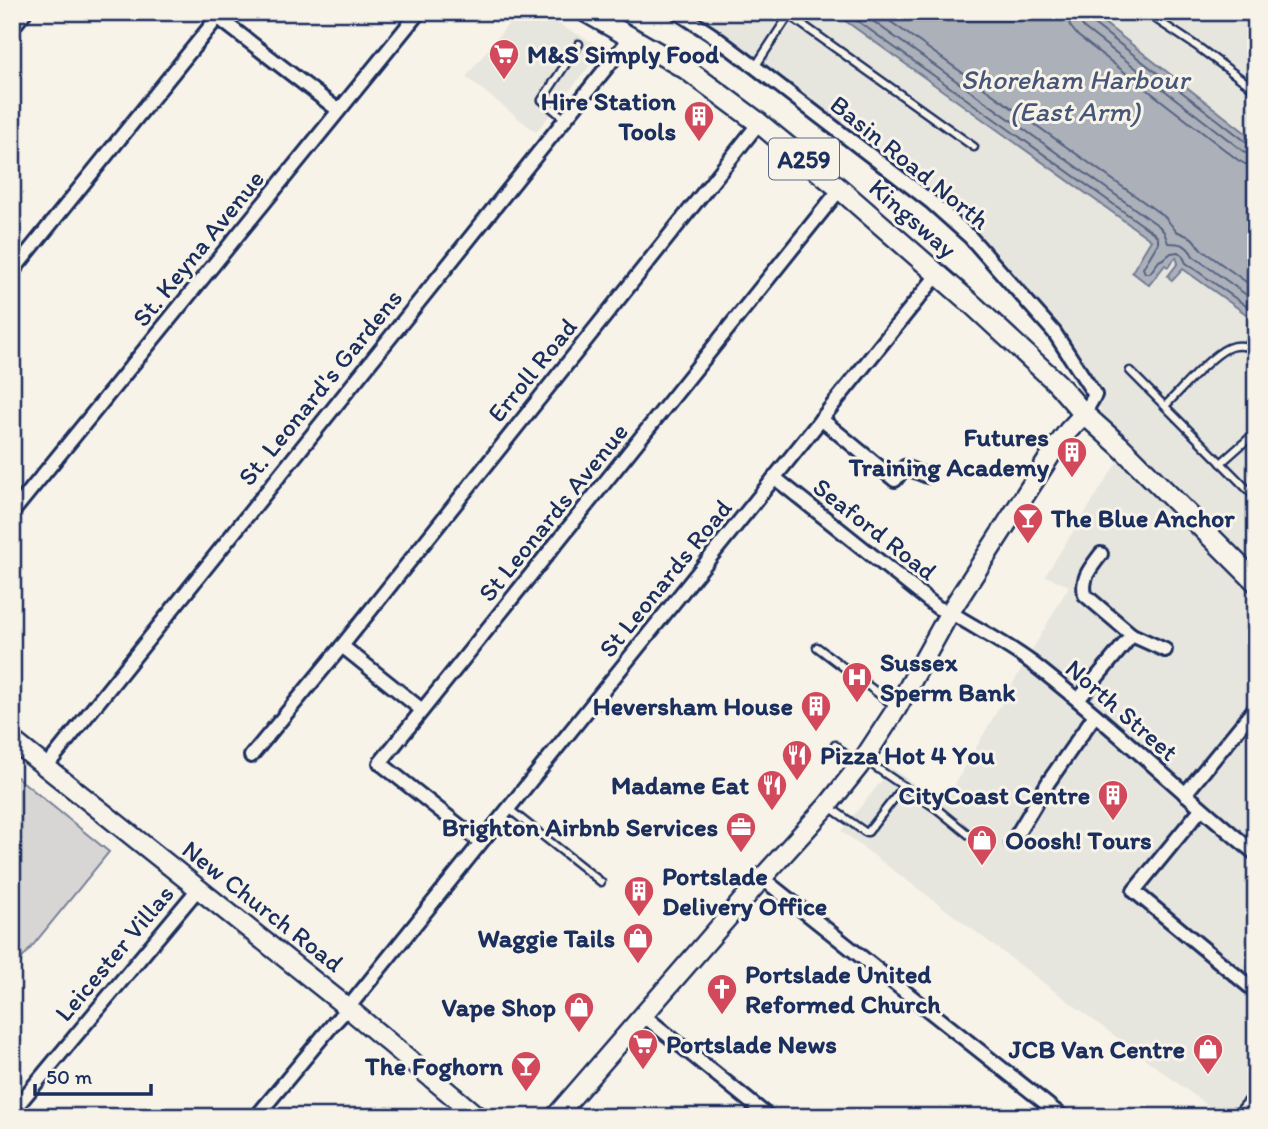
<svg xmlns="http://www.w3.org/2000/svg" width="1268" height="1129" viewBox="0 0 1268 1129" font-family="Itim,sans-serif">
<rect width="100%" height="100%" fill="#f7f3e8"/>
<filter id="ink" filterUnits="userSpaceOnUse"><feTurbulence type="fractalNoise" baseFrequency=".0143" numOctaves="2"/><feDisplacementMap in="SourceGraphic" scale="14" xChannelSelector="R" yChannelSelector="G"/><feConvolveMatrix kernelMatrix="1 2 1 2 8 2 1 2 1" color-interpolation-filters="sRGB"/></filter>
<g filter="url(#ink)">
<g fill="#e6e5de">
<polygon points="518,12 535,12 604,48 536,132 466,77"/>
<polygon points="655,12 833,12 1151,240 1133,272 1149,284 1165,265 1176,257 1183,269 1256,321 1256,1117 1223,1117 841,831 892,768 943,805 1069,586 1045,576 1118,461 1095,395 1077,353 1019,279 973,230 717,31 708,43"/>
<polygon points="1090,12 1256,12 1256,141 1097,18"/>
</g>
<polygon fill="#d7d6d4" stroke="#798299" stroke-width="2" points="12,773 109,852 12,971"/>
<polygon fill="#acb0b9" stroke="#727c95" stroke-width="2" points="833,12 1090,12 1256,141 1256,321 1183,269 1172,281 1168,276 1178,263 1176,257 1168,267 1165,265 1149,285 1132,272 1151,240"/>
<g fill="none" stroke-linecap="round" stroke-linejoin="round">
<g stroke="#556382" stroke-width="2">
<polyline points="845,12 1155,234 1158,238 1158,243 1143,268 1145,273 1150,273 1159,261 1165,258 1171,253 1178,252 1182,255 1186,263 1256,313"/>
<path d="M860,12l299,214 5,6 4,11c12,0 19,1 25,13l63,46"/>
<polyline points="877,12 1165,217 1176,231 1192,238 1202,250 1256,289"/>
<polyline points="1067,12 1070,26 1078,36 1238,160 1245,164 1256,165"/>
<polyline points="1078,12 1079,20 1084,28 1243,151 1249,154 1256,154"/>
<polyline points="1087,12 1087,17 1090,21 1249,144 1256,146"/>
</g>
<g stroke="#1b2f5e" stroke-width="11">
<g id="service">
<polyline points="1145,12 1198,47 1256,90"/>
<polyline points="755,67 789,15 974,147"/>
<polyline points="565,119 542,100 579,44"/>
<polyline points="1130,371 1256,498"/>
<path d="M1165,406c15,-15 45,-50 63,-58 9,-4 19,-2 28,1"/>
<polyline points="1221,463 1256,432"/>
<polyline points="817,647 896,707"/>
<polyline points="835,745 857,765"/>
<polyline points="865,760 937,809 969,835"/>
<polyline points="828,806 865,832 868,832 904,786"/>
<polyline points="509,809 601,882"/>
<polyline points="1234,1117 1256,1092"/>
</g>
</g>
<g stroke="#1b2f5e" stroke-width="18">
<g id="minor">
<polyline points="211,12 338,110"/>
<polyline points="677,12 711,34 755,67 931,202 970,237 1054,332 1095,395 1084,414"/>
<polyline points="12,28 25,12"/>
<polyline points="12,272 218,17"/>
<polyline points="821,419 895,480 905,467 927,476"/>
<path d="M775,478l163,130 12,4c27,17 57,32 82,51 78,60 148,129 224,191"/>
<polyline points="12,513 419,12"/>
<path d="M1101,554c-10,14 -20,23 -16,41l47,40"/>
<polyline points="342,646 422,710"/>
<polyline points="1078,700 1132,635 1165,650"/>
<polyline points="251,756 342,646 759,123"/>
<polyline points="46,767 631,37"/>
<polyline points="1185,794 1256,707"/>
<polyline points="1201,809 1134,891 1256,992"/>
<polyline points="480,842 380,763 840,189"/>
<polyline points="1012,843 1049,781 1095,715"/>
<polyline points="762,878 1063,1117"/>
<polyline points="643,1015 769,1117"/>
<polyline points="12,1112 198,889"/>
<polyline points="256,1117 334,1023 348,1008 938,274"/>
</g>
</g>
<g stroke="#1b2f5e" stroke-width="23">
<g id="secondary">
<polyline points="12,740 348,1008 478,1117"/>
<polyline points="555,1117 762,878 828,805 859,766 897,708 950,612 1054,450 1068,431 1084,414"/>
</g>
</g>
<g stroke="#1b2f5e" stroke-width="24">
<polyline id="primary" points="586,12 686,69 759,123 840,189 974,306 1057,383 1084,414 1120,446 1256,582"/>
</g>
<use href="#service" stroke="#f7f3e8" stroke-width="6"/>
<use href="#minor" stroke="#f7f3e8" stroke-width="12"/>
<use href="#secondary" stroke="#f7f3e8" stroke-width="18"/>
<use href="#primary" stroke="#f7f3e8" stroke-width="19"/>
</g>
</g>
<defs>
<g id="supermarket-pin" transform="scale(1.575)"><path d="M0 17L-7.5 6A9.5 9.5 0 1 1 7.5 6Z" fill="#d1495b" stroke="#f7f3e8"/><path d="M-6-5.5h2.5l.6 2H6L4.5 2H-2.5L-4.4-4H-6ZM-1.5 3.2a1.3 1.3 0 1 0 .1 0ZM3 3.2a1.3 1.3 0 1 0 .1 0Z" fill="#fff"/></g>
<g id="building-pin" transform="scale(1.575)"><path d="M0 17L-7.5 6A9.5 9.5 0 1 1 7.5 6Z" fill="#d1495b" stroke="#f7f3e8"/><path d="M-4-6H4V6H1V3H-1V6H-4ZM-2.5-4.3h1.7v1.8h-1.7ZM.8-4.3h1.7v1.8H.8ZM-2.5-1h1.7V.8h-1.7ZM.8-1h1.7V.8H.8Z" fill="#fff"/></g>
<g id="bar-pin" transform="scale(1.575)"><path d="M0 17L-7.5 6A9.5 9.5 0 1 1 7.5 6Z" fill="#d1495b" stroke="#f7f3e8"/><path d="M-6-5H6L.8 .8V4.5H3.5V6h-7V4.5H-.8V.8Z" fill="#fff"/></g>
<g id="hospital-pin" transform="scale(1.575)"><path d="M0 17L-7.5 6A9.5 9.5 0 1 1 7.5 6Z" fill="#d1495b" stroke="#f7f3e8"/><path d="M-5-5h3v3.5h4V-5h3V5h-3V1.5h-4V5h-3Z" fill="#fff"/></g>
<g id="restaurant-pin" transform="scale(1.575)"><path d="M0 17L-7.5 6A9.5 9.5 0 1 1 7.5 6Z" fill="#d1495b" stroke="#f7f3e8"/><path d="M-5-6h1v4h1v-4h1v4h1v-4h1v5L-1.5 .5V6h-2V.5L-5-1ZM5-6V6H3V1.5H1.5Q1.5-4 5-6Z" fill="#fff"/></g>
<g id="office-pin" transform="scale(1.575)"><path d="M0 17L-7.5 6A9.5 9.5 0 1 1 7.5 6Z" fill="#d1495b" stroke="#f7f3e8"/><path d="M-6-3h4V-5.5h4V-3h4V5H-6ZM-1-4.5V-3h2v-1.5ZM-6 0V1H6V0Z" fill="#fff"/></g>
<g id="shop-pin" transform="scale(1.575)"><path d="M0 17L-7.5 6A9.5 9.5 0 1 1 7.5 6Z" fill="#d1495b" stroke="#f7f3e8"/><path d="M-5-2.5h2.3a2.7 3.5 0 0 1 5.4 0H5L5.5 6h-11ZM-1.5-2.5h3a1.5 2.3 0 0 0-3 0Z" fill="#fff"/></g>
<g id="church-pin" transform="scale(1.575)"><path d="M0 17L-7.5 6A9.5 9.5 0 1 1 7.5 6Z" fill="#d1495b" stroke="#f7f3e8"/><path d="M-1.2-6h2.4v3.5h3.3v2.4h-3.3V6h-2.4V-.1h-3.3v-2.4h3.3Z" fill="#fff"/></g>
</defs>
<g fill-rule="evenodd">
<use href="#supermarket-pin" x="504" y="54"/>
<use href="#building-pin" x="699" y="116"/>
<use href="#building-pin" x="1072" y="452"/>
<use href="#bar-pin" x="1028" y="518"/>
<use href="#hospital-pin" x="857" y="677"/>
<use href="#building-pin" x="816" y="706"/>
<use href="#restaurant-pin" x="797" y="755"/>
<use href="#restaurant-pin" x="772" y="785"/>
<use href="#building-pin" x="1113" y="795"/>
<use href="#office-pin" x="741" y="827"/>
<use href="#shop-pin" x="982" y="840"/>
<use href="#building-pin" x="639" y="891"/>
<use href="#shop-pin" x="638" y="938"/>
<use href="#church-pin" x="722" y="989"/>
<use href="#shop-pin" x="579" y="1007"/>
<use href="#supermarket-pin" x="643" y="1044"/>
<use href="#shop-pin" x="1208" y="1049"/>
<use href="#bar-pin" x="526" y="1066"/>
</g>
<g text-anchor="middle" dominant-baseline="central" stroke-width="6" stroke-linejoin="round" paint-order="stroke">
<rect fill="#f7f3e8" stroke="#5d6a87" stroke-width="2" x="769" y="138.5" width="70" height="41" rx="5"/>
<g font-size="24" font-weight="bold" fill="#1b2f5e">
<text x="804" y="159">A259</text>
</g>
<g font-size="26" font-weight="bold" fill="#1b2f5e" stroke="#f7f3e8" text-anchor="end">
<text x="527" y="54" text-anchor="start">M&amp;S Simply Food</text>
<text x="676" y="101">Hire Station<tspan x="676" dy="30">Tools</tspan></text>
<text x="1049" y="437">Futures<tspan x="1049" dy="30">Training Academy</tspan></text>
<text x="1051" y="518" text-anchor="start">The Blue Anchor</text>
<text x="880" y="662" text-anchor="start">Sussex<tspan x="880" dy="30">Sperm Bank</tspan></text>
<text x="793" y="706">Heversham House</text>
<text x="820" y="755" text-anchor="start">Pizza Hot 4 You</text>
<text x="749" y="785">Madame Eat</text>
<text x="1090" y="795">CityCoast Centre</text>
<text x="718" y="827">Brighton Airbnb Services</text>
<text x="1005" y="840" text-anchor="start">Ooosh! Tours</text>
<text x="662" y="876" text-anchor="start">Portslade<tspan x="662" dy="30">Delivery Office</tspan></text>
<text x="615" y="938">Waggie Tails</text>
<text x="745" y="974" text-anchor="start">Portslade United<tspan x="745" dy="30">Reformed Church</tspan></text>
<text x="556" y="1007">Vape Shop</text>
<text x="666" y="1044" text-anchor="start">Portslade News</text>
<text x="1185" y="1049">JCB Van Centre</text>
<text x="503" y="1066">The Foghorn</text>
</g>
<g font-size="26" fill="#1b2f5e" stroke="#f7f3e8">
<text transform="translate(910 162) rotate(39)">Basin Road North</text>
<text transform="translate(913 218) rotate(41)">Kingsway</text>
<text transform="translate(198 248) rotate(-51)">St. Keyna Avenue</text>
<text transform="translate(532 370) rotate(-51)">Erroll Road</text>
<text transform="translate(320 387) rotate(-51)">St. Leonard's Gardens</text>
<text transform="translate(553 512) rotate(-51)">St Leonards Avenue</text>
<text transform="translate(875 529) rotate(38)">Seaford Road</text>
<text transform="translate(665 578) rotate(-51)">St Leonards Road</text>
<text transform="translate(1122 710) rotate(41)">North Street</text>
<text transform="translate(263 906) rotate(38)">New Church Road</text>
<text transform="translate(114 953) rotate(-50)">Leicester Villas</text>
</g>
<g font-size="28" font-style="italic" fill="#465679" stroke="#f7f3e8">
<text x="1075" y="79">Shoreham Harbour<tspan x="1075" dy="32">(East Arm)</tspan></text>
</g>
</g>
<rect width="1268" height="1129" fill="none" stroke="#f7f3e8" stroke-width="42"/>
<rect x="21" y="21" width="1226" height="1087" fill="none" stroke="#1b2f5e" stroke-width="2.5" filter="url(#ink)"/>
<path d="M35 1084v10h116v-10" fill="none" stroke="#1b2f5e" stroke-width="3.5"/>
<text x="46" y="1084" font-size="21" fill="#1b2f5e" stroke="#f7f3e8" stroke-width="5" paint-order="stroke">50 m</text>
</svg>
